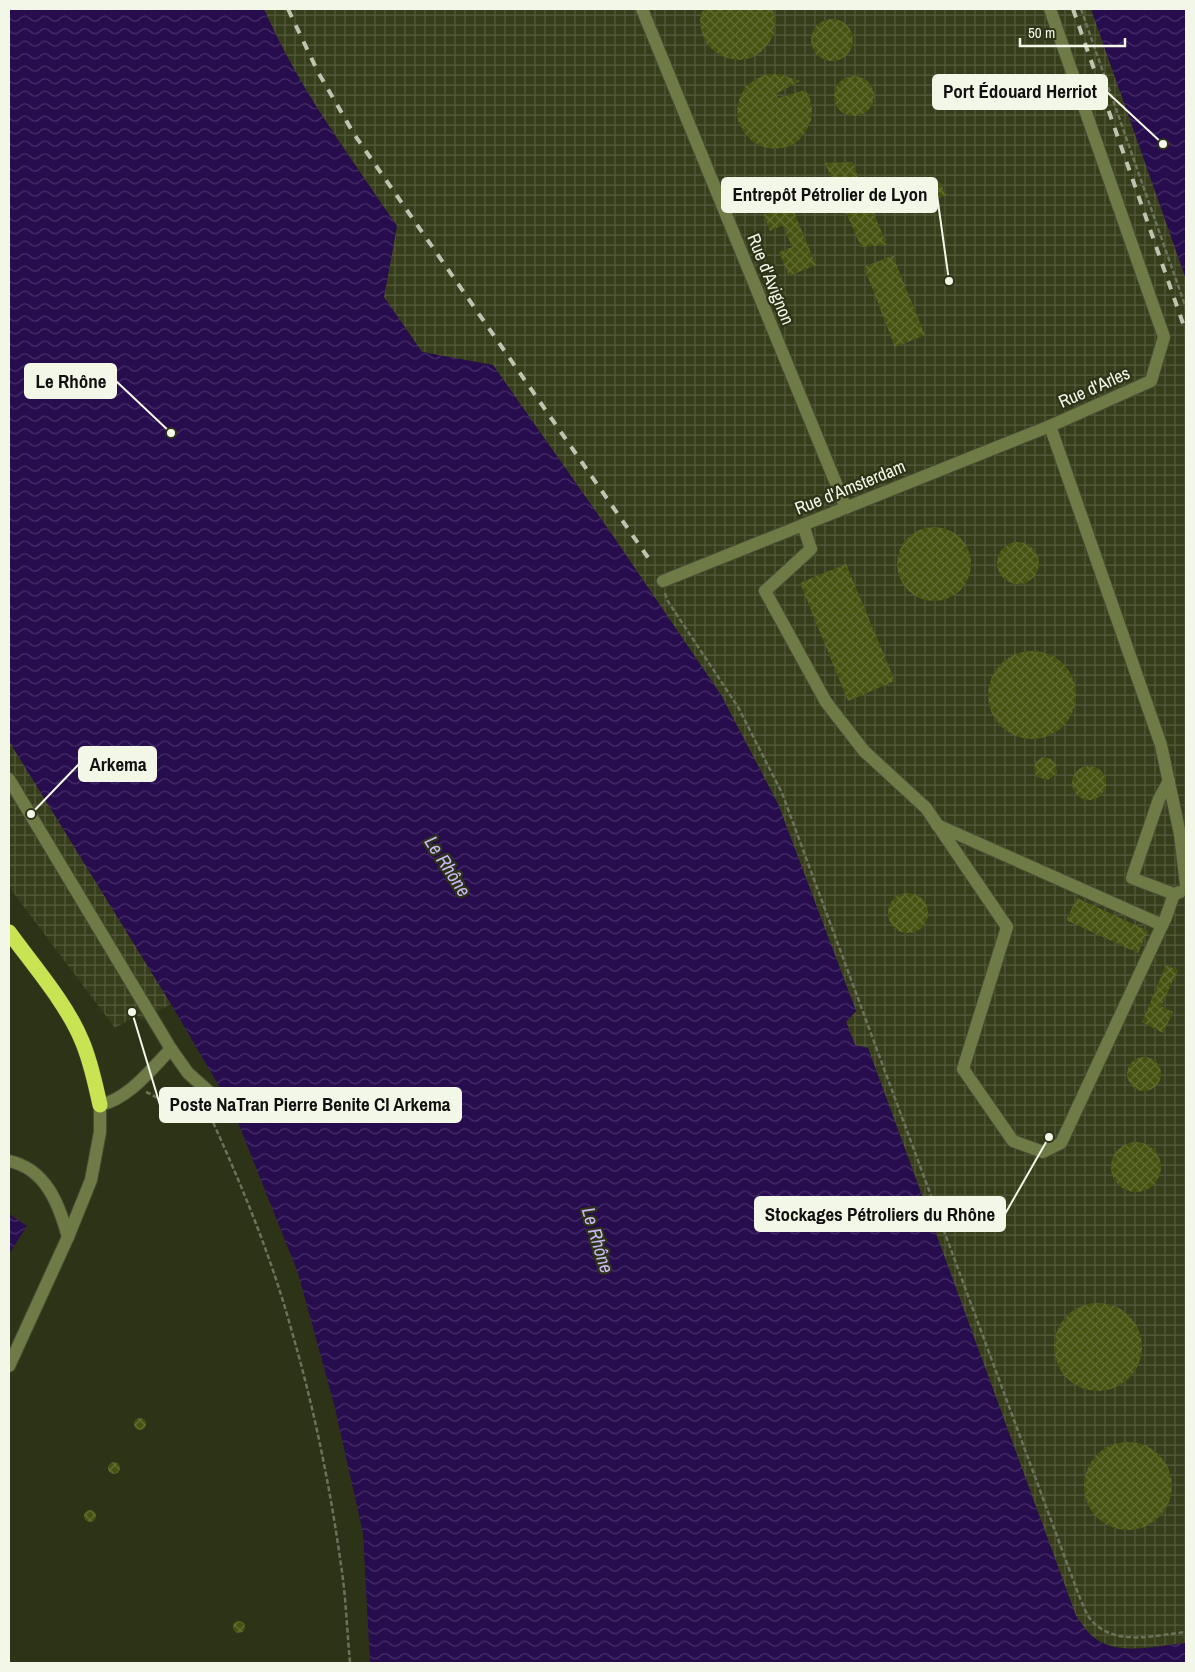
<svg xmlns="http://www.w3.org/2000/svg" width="1195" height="1672" viewBox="0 0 1195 1672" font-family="'Archivo Narrow',sans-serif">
<defs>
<pattern id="industrial-grid" width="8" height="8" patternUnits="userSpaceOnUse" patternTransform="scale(1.25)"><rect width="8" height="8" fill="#363d1b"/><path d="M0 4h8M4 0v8" fill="none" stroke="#545a3c"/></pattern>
<pattern id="water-waves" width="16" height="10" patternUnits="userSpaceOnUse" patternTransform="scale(1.25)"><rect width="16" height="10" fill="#270c4e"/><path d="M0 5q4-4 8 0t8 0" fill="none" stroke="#473068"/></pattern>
<pattern id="building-cross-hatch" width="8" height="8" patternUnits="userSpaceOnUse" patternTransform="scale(1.25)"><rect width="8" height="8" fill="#475311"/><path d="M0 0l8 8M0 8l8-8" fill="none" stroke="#626c34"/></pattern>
</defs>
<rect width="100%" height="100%" fill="#2d3317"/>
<g fill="url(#industrial-grid)">
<polygon points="264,9 1091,9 1186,279 1186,1643 1128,1649 1107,1645 1089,1634 1076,1616 868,1048 855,1045 846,1021 856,1011 778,804 721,695 613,536 493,365 422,352 384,297 397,226 303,87 273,29"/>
<polygon points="9,741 171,1004 141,1020 137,1015 115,1028 9,887"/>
</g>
<g fill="url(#water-waves)">
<path d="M9,9h255c34,78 85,147 133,217l-13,71 38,55 71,13 120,171 108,159 57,109 78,207 -10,11 9,23 13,3 208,568c4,5 7,11 12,16 23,27 68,14 98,11v20h-816l-7,-130 -29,-129 -36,-131 -65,-163 -62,-106 -162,-263z"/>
<polygon points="1091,9 1186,9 1186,279"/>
<polygon points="9,1214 27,1226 9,1254"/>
</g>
<g fill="url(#building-cross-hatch)">
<polygon points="703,9 773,9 775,21 774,33 769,43 761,52 751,58 739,60 726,58 715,52 706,43 701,30 700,18"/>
<circle cx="832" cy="40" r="21"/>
<polygon points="767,74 780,74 800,81 776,94 778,98 805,90 809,95 812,108 811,120 806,131 798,141 788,147 775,149 763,147 752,141 744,132 738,121 737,109 740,97 746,86 756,79"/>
<circle cx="854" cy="96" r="20"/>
<polygon points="852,162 887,245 861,247 825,163"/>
<polygon points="940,182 946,195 911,209 905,196"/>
<polygon points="791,205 816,265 789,276 779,252 792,247 783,225 770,231 764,215"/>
<polygon points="894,255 894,259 925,335 895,347 864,267"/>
<circle cx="934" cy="564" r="37"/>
<circle cx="1018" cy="563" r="21"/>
<polygon points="846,564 895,681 848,701 800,583"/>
<circle cx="1032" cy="695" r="44"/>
<polygon points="1042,757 1051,759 1056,765 1057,773 1048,780 1037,777 1034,771 1035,763"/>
<circle cx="1089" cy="783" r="17"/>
<circle cx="908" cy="913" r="20"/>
<polygon points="1077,898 1148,931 1138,953 1066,920"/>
<polygon points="1166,965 1178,970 1161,1006 1173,1012 1163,1033 1142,1022"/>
<circle cx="1144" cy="1074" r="17"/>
<circle cx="1136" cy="1167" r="25"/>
<circle cx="1098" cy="1347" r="44"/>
<circle cx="140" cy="1424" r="6"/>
<circle cx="1128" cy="1486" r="44"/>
<circle cx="114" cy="1468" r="6"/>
<circle cx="90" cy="1516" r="6"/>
<circle cx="239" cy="1627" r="6"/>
</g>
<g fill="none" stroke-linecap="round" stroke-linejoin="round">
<g stroke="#494e34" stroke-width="14">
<g id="minor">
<polyline points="642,9 846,508"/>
<polyline points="1050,9 1164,337 1151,381 1050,426 1161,745 1180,834 1186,885"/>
<polyline points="803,525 811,549 765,591 826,702 864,751 926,808 1007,927 963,1069 1013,1141 1043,1152 1061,1143 1166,917 1174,894"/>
<polyline points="663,581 1050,426"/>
<path d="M9,779l162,270c-20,20 -42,50 -71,56v27l-9,48 -23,57 -59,129"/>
<polyline points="1169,781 1159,799 1132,878 1174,894 1180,892"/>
<polyline points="937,825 1162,925"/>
<polyline points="171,1049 188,1073 226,1107"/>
<path d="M9,1161c37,8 50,43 59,76"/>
</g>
</g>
<g stroke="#494e34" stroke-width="16">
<path id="highway" d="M9,932c24,33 58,72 73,109 9,21 13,42 18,64"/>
</g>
<g stroke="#6c7159" stroke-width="2.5" stroke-dasharray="5 2.5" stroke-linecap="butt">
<polyline points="1081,9 1186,308"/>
<path d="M665,593l2,7 71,107 44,86 296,800c4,9 8,22 14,28 24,26 64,14 94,11"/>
<path d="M146,1092c23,10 35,27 64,23"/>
<path d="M207,1109c33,72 64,146 85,223 22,76 38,154 49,233 5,32 6,66 9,98"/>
</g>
<use href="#minor" stroke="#6f7b46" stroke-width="12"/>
<use href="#highway" stroke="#c8e452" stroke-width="15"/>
<g stroke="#bfc4b1" stroke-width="4" stroke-dasharray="9 9" stroke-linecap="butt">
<polyline points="288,9 318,72 354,134 649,559"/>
<polyline points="1073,9 1186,332"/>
</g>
</g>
<g text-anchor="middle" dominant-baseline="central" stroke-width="4.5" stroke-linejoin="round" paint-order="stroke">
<g font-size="18" fill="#f3f7e7" stroke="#2d3317">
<text transform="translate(771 279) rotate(68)">Rue d'Avignon</text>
<text transform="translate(1094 387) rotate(-24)">Rue d'Arles</text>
<text transform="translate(850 487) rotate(-22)">Rue d'Amsterdam</text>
</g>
<g font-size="19" font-style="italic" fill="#c9b9f5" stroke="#2d3317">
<text transform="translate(448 866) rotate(57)">Le Rhône</text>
<text transform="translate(598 1240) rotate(73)">Le Rhône</text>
</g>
</g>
<path fill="none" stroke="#f3f7e7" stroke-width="2" d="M1163 144L1107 92M949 281L937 195M171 433L116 381M31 814L79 764M132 1012L160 1105M1049 1137L1005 1214"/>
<g fill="#f3f7e7" stroke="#2d3317" stroke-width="2">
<circle cx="1163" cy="144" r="5"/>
<circle cx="949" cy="281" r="5"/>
<circle cx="171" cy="433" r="5"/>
<circle cx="31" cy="814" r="5"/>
<circle cx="132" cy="1012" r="5"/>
<circle cx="1049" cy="1137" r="5"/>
</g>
<g fill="#f3f7e7" stroke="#f3f7e7" stroke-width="2">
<rect x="933" y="75" width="174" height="34" rx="5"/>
<rect x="722" y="178" width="215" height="34" rx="5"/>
<rect x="25" y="364" width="91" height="34" rx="5"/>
<rect x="79" y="747" width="77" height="34" rx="5"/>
<rect x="160" y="1088" width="301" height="34" rx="5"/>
<rect x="755" y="1197" width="250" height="34" rx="5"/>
</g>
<g font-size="19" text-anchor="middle" font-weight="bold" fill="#111">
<text x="1020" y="98">Port Édouard Herriot</text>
<text x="830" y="201">Entrepôt Pétrolier de Lyon</text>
<text x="71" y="388">Le Rhône</text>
<text x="118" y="771">Arkema</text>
<text x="310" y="1111">Poste NaTran Pierre Benite CI Arkema</text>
<text x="880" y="1221">Stockages Pétroliers du Rhône</text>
</g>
<rect width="1195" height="1672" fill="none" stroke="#f3f7e7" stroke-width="20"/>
<path d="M1020 38v8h105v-8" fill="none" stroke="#f3f7e7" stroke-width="2.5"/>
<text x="1028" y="38" font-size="15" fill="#f3f7e7" stroke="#2d3317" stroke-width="4" paint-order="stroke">50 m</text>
</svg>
